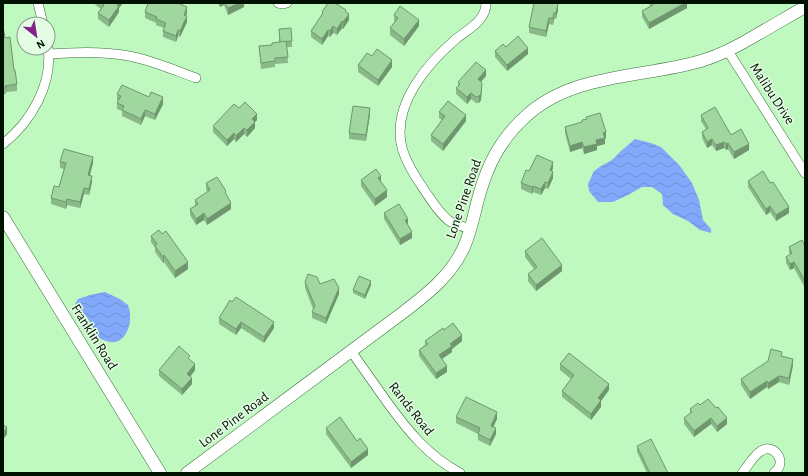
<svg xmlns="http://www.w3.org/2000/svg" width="808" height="476" viewBox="0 0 808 476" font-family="'Alegreya Sans',sans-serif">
<defs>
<pattern id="water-waves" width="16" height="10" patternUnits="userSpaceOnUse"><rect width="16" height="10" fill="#81a8fa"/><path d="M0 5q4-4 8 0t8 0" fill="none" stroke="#6e90d4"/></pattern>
</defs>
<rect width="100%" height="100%" fill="#c0f9bf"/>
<g fill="url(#water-waves)">
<polygon points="635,139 651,143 661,147 680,166 692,183 699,200 703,220 711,229 711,233 700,230 688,221 673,214 663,205 662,194 652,187 642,187 628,195 613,202 598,202 589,191 588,184 594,171 601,166 612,160 621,151"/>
<path d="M105,292l15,7 8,6c1,3 2,7 2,10 1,10 -4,25 -15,27 -5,1 -12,-2 -16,-4l-12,-21 -12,-13 3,-5 12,-4z"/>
</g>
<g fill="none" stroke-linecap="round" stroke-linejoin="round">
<g stroke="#3a6e3b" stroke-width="10">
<g id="street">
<polyline points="38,3 43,24"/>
<polyline points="278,3 283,4 287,3"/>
<polyline points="728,51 740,70 805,173"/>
<path d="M49,54c25,-2 55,-3 80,2 22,4 45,14 67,22"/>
<path d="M3,144c28,-22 50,-60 45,-96"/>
<path d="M471,229c-7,-2 -15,-4 -20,-7 -11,-6 -27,-33 -34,-43 -7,-11 -14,-23 -16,-36 -7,-41 27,-80 55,-104 12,-10 30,-18 30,-36"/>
<path d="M351,351c12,17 24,34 36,51 21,29 41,54 73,71"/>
<path d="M742,473c6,-7 11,-17 19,-22 11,-8 24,7 17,18 -1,1 -3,3 -4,4"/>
</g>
</g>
<g stroke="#3a6e3b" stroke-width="13">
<g id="secondary">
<polyline points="3,217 160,473"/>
<path d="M187,473l214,-159c25,-19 50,-38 63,-67 9,-20 11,-41 18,-61 8,-26 22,-50 43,-69 47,-44 117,-39 176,-56 20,-6 39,-16 57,-27 16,-9 31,-18 47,-27"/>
</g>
</g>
<use href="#street" stroke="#fff" stroke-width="9"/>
<use href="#secondary" stroke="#fff" stroke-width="12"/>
</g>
<g fill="#89b988">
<polygon points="93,3 123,3 119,8 119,12 109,27 98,19 98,13 101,9"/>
<polygon points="147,3 178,3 187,13 186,15 187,22 180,37 178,36 176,42 163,37 163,31 164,28 156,25 156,23 145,18 145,12 147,6"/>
<polygon points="218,3 244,3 244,7 228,15 224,5 220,7"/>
<polygon points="649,3 687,3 687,8 649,29 642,17 642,11 650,6"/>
<polygon points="558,10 556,19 554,19 553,25 549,24 546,37 529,33 529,27"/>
<polygon points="322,12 346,12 349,20 343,29 342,28 337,35 333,33 330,37 328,36 322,45 311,37 311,31 322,15"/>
<polygon points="394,15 419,26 404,46 390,35 390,28 395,22 394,21"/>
<polygon points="3,26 5,38 14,70 17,84 17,91 6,92 6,94 3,94"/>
<polygon points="279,29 292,41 292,47 287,47 288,63 275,64 275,67 261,69 259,46 272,45 279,42"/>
<polygon points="506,47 528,54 507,71 495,57 495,51"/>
<polygon points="372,56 392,67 378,86 358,72 358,65"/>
<polygon points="486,76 481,82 482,89 481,100 479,103 476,103 471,99 467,104 456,94 456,88 458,86 458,82"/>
<polygon points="117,94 163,104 155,120 145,116 141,125 122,116 122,111 117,109 117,103 118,101 117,100"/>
<polygon points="239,108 257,120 255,122 255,128 247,137 244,134 236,142 234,139 227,146 213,132 213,126"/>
<polygon points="439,112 466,121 443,151 431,141 431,135 442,120 439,118"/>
<polygon points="370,114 366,141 349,139 349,133"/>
<polygon points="701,115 731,135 749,150 734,159 728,149 726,150 724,148 716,151 712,145 707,148 702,138 702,132 706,129 701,121"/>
<polygon points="582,120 606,138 605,139 605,144 597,146 597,150 584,154 582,148 570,152 565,133 565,127 582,122"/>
<polygon points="60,162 93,163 90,175 92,182 89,195 84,194 80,208 67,205 66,209 51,204 51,198 59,187 64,169 60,168"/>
<polygon points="553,168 552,171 553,178 548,189 545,188 541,195 533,192 532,194 521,189 521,183 529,171"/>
<polygon points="361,180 387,197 375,206 361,186"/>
<polygon points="748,181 770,183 789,213 776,221 770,212 766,215 748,187"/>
<polygon points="206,183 226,195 231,209 207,225 204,220 196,225 190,215 190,209 195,206 195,200 208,192 206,190"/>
<polygon points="384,213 408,225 412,238 400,245 384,219"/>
<polygon points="151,236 188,269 175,278 164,262 163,263 155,252 155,248 151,242"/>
<polygon points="805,246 805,288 794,268 790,270 786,263 786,257 790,254 789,253 789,247"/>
<polygon points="525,251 562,271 536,291 528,281 528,274 534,269 525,257"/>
<polygon points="305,282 320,284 339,294 326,324 312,318 312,312 313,309 305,288"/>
<polygon points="371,285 365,299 353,293 353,290"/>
<polygon points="219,318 274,328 264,343 241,328 236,335 219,324"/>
<polygon points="444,330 462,341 452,349 452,352 442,359 447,372 436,379 419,356 419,350 425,345 425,341"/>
<polygon points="782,356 793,365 789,385 779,382 768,389 767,387 750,399 741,385 741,379"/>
<polygon points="190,360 195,370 190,377 192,384 182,395 159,376 159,370"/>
<polygon points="560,364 609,390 601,401 601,407 591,420 562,397 562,391 571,379 560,370"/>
<polygon points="700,405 716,408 727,424 717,432 711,424 694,437 684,424 684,418 690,413 690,409"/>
<polygon points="456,417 497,419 493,427 496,434 490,446 478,440 478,434 456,423"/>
<polygon points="326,428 368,455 351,468 326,434"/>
<polygon points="637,446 668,473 647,473 637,452"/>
</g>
<g fill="#6f966f">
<polygon points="118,3 123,3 119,8 119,12 109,27 109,20"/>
<polygon points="220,3 224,3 224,5 220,7"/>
<polygon points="239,3 244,3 244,7 228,15 228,8"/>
<polygon points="685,3 687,3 687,8 649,29 649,23"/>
<polygon points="558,4 558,10 556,19 556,13"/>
<polygon points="187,7 187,13 184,21 184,15"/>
<polygon points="554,13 554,19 553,25 553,18"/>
<polygon points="349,14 349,20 343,29 343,22"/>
<polygon points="187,16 187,22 180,37 180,31"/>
<polygon points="549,18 549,24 546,37 546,31"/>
<polygon points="419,20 419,26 404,46 404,39"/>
<polygon points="342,21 342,28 337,35 337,29"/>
<polygon points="333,26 333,33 330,37 330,31"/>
<polygon points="178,30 178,36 176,42 176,36"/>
<polygon points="328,30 328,36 322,45 322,39"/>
<polygon points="528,48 528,54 507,71 507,65"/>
<polygon points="392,60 392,67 378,86 378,80"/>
<polygon points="486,70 486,76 478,85 478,79"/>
<polygon points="482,83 481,100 479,103 479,96"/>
<polygon points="471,93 471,99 467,104 467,97"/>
<polygon points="163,97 163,104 155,120 155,114"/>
<polygon points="370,108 370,114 366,141 366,135"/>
<polygon points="145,110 145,116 141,125 141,119"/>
<polygon points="257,114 257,120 255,122 255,128 247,137 247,130 252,119"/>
<polygon points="466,115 466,121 443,151 443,144"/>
<polygon points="244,128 244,134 236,142 236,136"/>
<polygon points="606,132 606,138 605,139 605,144 597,146 597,150 584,154 584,147 596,140 603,133"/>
<polygon points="234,133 234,139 227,146 227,140"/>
<polygon points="712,139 712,145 707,148 707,142"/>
<polygon points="582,142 582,148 570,152 570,146"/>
<polygon points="724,142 724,148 716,151 716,145"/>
<polygon points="728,143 728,149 726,150 726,144"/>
<polygon points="749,144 749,150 734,159 734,152"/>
<polygon points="93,157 93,163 88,181 88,175"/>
<polygon points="553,162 553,168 550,176 550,170"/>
<polygon points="553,172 553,178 548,189 548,183"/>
<polygon points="92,176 92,182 89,195 89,189"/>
<polygon points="381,176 381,182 378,178"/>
<polygon points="545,182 545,188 541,195 541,189"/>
<polygon points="533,186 533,192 532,194 532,187"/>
<polygon points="84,188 84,194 80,208 80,202"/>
<polygon points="387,190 387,197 375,206 375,199"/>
<polygon points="67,199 67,205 66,209 66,202"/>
<polygon points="231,203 231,209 207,225 207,219"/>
<polygon points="770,206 770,212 766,215 766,209"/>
<polygon points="789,207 789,213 776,221 776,215"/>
<polygon points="204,213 204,220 196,225 196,219"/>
<polygon points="408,219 408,225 405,220"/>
<polygon points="412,232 412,238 400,245 400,239"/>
<polygon points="164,255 164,262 163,263 163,257"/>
<polygon points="188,262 188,269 175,278 175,271"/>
<polygon points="794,262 794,268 790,270 790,264"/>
<polygon points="562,265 562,271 536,291 536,285"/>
<polygon points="371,281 371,285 365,299 365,295"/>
<polygon points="339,288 339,294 326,324 326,318"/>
<polygon points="241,322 241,328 236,335 236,329"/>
<polygon points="274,322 274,328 264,343 264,337"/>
<polygon points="462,335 462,341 452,349 452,352 439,361 439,355 450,344"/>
<polygon points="793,359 793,365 789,385 789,378"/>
<polygon points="195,364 195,370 187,381 187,374"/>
<polygon points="447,366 447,372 436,379 436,373"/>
<polygon points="779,376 779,382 768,389 768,383"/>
<polygon points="192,378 192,384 182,395 182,389"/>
<polygon points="767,381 767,387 750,399 750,392"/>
<polygon points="609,384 609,390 601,401 601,407 591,420 591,414 598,398"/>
<polygon points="497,412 497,419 491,432 491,426"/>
<polygon points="711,418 711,424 694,437 694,431"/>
<polygon points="727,418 727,424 717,432 717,426"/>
<polygon points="7,427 7,434 3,440 3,434"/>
<polygon points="496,428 496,434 490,446 490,440"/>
<polygon points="368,449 368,455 351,468 351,462"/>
</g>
<g fill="#9fd79e" stroke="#6f966f">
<polygon points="102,3 118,3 117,5 119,6 109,20 98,13 104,5"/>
<polygon points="148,3 178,3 187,7 184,15 187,16 180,31 178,30 176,36 163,31 166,23 156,19 157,17 145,12"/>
<polygon points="225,3 239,3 228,8"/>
<polygon points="328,3 335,3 346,10 345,11 349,14 343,22 342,21 337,29 333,26 330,31 328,30 322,39 311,31 323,13 322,12"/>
<polygon points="534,3 555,3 558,4 556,13 554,13 553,18 549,18 546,31 529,27"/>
<polygon points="652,3 685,3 649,23 642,11 653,5"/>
<polygon points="400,6 419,20 404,39 390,28 398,18 394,15"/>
<polygon points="3,26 5,38 10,37 14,70 15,70 17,84 5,86 6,88 3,88"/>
<polygon points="291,28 292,41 280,42 279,29"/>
<polygon points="518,36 528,48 507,65 495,51 503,44 506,47"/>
<polygon points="286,41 288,57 275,58 275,61 261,63 259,46 272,45 272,43"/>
<polygon points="377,49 392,60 378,80 358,65 367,53 372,56"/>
<polygon points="476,62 486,70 478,79 482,83 481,94 479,96 476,97 471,93 467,97 456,88 460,84 458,82"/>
<polygon points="122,85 149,97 151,92 163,97 155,114 145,110 141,119 122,110 124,106 117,103 121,96 117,94"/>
<polygon points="448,101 466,115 443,144 431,135 445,116 439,112"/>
<polygon points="245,102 257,114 252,119 255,122 247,130 244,128 236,136 234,133 227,140 213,126 234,104 239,108"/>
<polygon points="353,106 370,108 366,135 349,133"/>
<polygon points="715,107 731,135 741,129 749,144 734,152 728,143 726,144 724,142 716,145 712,139 707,142 702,132 708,128 701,115"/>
<polygon points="600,113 606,132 603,133 605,138 596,140 597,144 584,147 582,142 570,146 565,127 582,122 582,120 587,119 586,117"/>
<polygon points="64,149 93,157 88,175 92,176 89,189 84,188 80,202 67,199 66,202 51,198 54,186 59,187 66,163 60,162"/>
<polygon points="537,155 553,162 550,170 553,172 548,183 545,182 541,189 533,186 532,187 521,183 526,170 529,171"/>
<polygon points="376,169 381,176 378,178 387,190 375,199 361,180"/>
<polygon points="763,171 770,183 773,182 789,207 776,215 770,206 766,209 748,181"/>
<polygon points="217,177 226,191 225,192 231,203 207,219 204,213 196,219 190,209 198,204 195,200 210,190 206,183"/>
<polygon points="399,204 408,219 405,220 412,232 400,239 384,213"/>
<polygon points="159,230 162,234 166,231 188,262 175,271 164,255 163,257 155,246 157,244 151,236"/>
<polygon points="542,238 562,265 536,285 528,274 537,267 525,251"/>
<polygon points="802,240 805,246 805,281 794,262 790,264 786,257 792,253 789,247"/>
<polygon points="308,274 317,277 320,284 334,279 339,288 326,318 312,312 315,306 305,282"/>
<polygon points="359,276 371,281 365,295 353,290"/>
<polygon points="236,297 274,322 264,337 241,322 236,329 219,318 230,300 232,302"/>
<polygon points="453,323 462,335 450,344 452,346 439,355 447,366 436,373 419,350 428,344 425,341 443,328 444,330"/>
<polygon points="179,346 190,356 188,358 195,364 187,374 192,378 182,389 159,370"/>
<polygon points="771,349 782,352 781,356 793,359 789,378 779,376 768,383 767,381 750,392 741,379 768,361"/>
<polygon points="569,353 609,384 598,398 601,400 591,414 562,391 574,375 560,364"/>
<polygon points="466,397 497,412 491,426 496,428 490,440 478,434 480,428 456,417"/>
<polygon points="708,399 716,408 718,407 727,418 717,426 711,418 694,431 684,418 692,412 690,409 698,403 700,405"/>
<polygon points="340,417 357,441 360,438 368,449 351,462 326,428"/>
<polygon points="3,425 7,427 3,434"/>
<polygon points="651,439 668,473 650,473 637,446"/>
</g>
<g text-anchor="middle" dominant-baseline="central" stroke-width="3" stroke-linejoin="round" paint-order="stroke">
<g font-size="14" fill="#001101" stroke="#e5fce5">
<text transform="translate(772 94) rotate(57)">Malibu Drive</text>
<text transform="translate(464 199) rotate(-71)">Lone Pine Road</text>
<text transform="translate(94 337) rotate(58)">Franklin Road</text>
<text transform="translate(411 409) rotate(52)">Rands Road</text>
<text transform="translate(234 420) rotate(-37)">Lone Pine Road</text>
</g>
</g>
<rect width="808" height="476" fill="none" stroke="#001101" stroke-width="8"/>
<g transform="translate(36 36) rotate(150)"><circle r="19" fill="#e5fce5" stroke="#899e8a"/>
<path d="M0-3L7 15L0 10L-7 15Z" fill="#83228c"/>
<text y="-6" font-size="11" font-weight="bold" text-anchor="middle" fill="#001101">N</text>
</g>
</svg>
